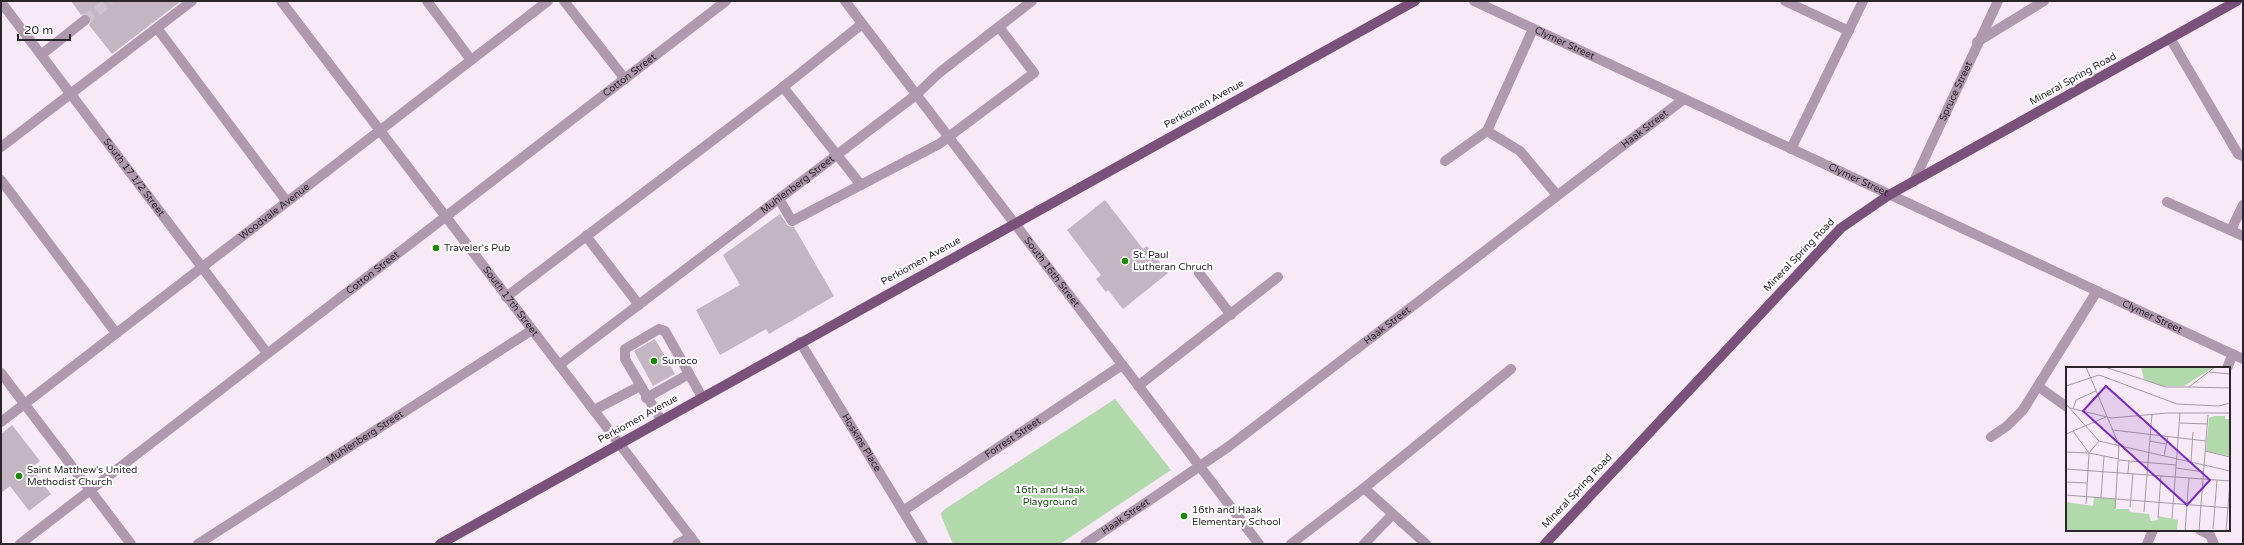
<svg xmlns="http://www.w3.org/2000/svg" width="2244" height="545" viewBox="0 0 2244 545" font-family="'Varela Round',sans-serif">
<rect width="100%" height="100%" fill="#f7e9f6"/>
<polygon fill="#b2d9ac" points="1115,399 1171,470 1060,544 953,544 942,518 941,513 945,509"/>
<g fill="#c3b5c2">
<polygon points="71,1 181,1 112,54 89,25 91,22 90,16 87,14 81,15"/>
<polygon points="1105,200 1143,249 1147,246 1168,273 1123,309 1108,290 1106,292 1096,279 1101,275 1067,230"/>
<polygon points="780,214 788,226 794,227 834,296 769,334 766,329 720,355 696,310 740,285 723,255"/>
<polygon points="655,339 675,374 653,386 634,351"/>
<polygon points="12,425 40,461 31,468 51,494 29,511 10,486 1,493 1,434"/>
</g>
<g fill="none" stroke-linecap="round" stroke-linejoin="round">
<polyline stroke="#cec2cd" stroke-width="10" stroke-dasharray="10 5" stroke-linecap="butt" points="85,20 110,1"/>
<g stroke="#b098af" stroke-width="10">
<path id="s1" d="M281,1l415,543"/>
<polyline points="427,1 471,60"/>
<polyline points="564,1 625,79"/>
<path id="s2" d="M845,1l414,543"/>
<path id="s3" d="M1474,1l769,358"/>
<polyline points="1785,1 1849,31"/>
<path id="s4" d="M1,2l266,351"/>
<polyline points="157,28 287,202"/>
<polyline points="2170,38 2238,154 2243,156"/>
<polyline points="1977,42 2044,1"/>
<polyline points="41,55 85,20"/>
<polyline points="783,87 861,185"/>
<polyline points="1487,131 1520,151 1557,195"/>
<polyline points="1,147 192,1"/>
<polyline points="1791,149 1863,1"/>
<polyline points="1445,161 1487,131 1533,29"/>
<polyline points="1,180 116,333"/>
<path id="s5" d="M1914,181l84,-180"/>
<polyline points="779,199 792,221 939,144 1034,73 999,27"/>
<polyline points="2167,202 2243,236"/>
<polyline points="2231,230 2243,205"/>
<polyline points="586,236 639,305"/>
<polyline points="1199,273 1231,315"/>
<polyline points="506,297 783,87 862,24"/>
<path id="s6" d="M800,342l123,202"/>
<path id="s7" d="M559,365l357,-270 23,-22 93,-72"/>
<polyline points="2227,368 2233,354"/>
<polyline points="1,373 131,544"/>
<polyline points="1138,386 1278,277"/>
<polyline points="2039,387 2067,407"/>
<polyline points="646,398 689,374"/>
<polyline points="594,410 640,386"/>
<polyline points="661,420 625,359 625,349 659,329 665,331 702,397"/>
<path id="s8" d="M1,422l547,-421"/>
<polyline points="1991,437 2007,426 2023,410 2097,291"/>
<polyline points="1364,488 1426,544"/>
<path id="s9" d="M903,511l219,-146"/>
<polyline points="2200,530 2210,535 2214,544"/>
<path id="s10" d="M20,544l706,-543"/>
<path id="s11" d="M198,544l334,-214"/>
<polyline points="677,544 691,537"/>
<path id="s12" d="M1085,544l143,-97 456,-348"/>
<polyline points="1291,544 1364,488 1511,369"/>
<polyline points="1364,544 1392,515"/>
<polyline points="2147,544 2153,530"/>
</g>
<g stroke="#7a517a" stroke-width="10">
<polyline points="440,544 1415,1"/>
<polyline points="1545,544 1841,228 1889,195 2237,1"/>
</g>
</g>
<g fill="#1b8907" stroke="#fff" stroke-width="1.5">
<circle cx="436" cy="248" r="4"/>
<circle cx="1125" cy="261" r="4"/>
<circle cx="654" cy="361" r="4"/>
<circle cx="19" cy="476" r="4"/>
<circle cx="1184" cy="516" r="4"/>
</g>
<g text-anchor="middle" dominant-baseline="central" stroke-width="4" stroke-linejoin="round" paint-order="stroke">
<g font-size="10" fill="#2a252a" stroke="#fff">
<text stroke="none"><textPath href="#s3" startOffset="100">Clymer Street</textPath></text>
<text stroke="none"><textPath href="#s10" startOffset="769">Cotton Street</textPath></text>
<text transform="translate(2073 79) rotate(-29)">Mineral Spring Road</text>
<text stroke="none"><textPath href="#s5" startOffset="99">Spruce Street</textPath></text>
<text transform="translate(1204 104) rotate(-29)">Perkiomen Avenue</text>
<text stroke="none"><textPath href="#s12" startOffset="697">Haak Street</textPath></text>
<text stroke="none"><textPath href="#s4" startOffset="220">South 17 1/2 Street</textPath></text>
<text stroke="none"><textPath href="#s3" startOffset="424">Clymer Street</textPath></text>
<text stroke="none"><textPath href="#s7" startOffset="299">Muhlenberg Street</textPath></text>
<text stroke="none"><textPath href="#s8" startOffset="345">Woodvale Avenue</textPath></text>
<text transform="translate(1799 255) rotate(-46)">Mineral Spring Road</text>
<text transform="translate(921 261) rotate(-29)">Perkiomen Avenue</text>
<text stroke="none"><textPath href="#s10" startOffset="445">Cotton Street</textPath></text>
<text stroke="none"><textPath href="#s2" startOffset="341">South 16th Street</textPath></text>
<text stroke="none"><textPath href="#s1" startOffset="378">South 17th Street</textPath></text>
<text stroke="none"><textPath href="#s3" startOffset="748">Clymer Street</textPath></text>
<text stroke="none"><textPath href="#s12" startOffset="373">Haak Street</textPath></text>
<text transform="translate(638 419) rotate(-29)">Perkiomen Avenue</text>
<text stroke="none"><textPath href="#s11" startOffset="198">Muhlenberg Street</textPath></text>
<text stroke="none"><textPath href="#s9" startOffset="132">Forrest Street</textPath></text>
<text stroke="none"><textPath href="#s6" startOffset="118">Hoskins Place</textPath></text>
<text transform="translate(1577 491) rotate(-47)">Mineral Spring Road</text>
<text stroke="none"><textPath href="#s12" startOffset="49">Haak Street</textPath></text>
</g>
<g font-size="10" fill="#2a252a" stroke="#fff" text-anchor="start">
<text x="444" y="248">Traveler's Pub</text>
<text x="1133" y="255">St. Paul<tspan x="1133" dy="12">Lutheran Chruch</tspan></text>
<text x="662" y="361">Sunoco</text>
<text x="27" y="470">Saint Matthew's United<tspan x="27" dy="12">Methodist Church</tspan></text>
<text x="1192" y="510">16th and Haak<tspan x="1192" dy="12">Elementary School</tspan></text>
</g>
<g font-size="10" fill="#174811" stroke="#fff">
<text x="1050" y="490">16th and Haak<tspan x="1050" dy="12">Playground</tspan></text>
</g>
</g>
<g transform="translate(2066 367)">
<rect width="164" height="164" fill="#f7e9f6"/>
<path d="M75,0h73l-30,19h-24l-16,-7zM148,49h11v3h5v37l-24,-5 3,-33zM28,130l22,2 -1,12 1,-2h13l1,3 19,2 2,7 7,-1v-4l20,4 -1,11h-111v-29l27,4z" fill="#b2d9ac"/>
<path fill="none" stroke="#a59ba4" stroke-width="1" d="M20,0l33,78 -4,64M39,0l61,20h23l26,-20M143,5l21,2M0,19l33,-11 78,29 42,2 11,-3M123,20l41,1M0,37l33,37 131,30M4,41l41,10 57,-5h62M7,42l3,-9 20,-9M114,56l28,1M47,63l93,11M7,64l16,22M0,67l40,-17M84,74l16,3M139,84l25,6M0,85l23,1 30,6M98,89l4,-20M53,93l57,5M125,95l2,-30M110,101l28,4M0,102l164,12M62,106l1,-12M0,115l21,1M0,128l164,13M35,131l3,-42M20,137l3,-51 10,-12M64,140l3,-34M78,145l8,-98M92,151l3,-43M106,152l8,-106M147,162l4,-49M119,164l4,-53M133,164l9,-116M160,164l4,-48"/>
<path fill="#7b2cbf" fill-opacity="0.15" stroke="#7b2cbf" stroke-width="2" d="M40,19l104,94 -23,25 -104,-94z"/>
<rect width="164" height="164" fill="none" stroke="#2a252a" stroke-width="2"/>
</g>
<rect width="2244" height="545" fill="none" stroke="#2a252a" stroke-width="4"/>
<path d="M18 34v6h52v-6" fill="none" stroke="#2a252a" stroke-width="2"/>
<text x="24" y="34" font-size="12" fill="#2a252a" stroke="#ffffff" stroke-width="3" paint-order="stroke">20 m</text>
</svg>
